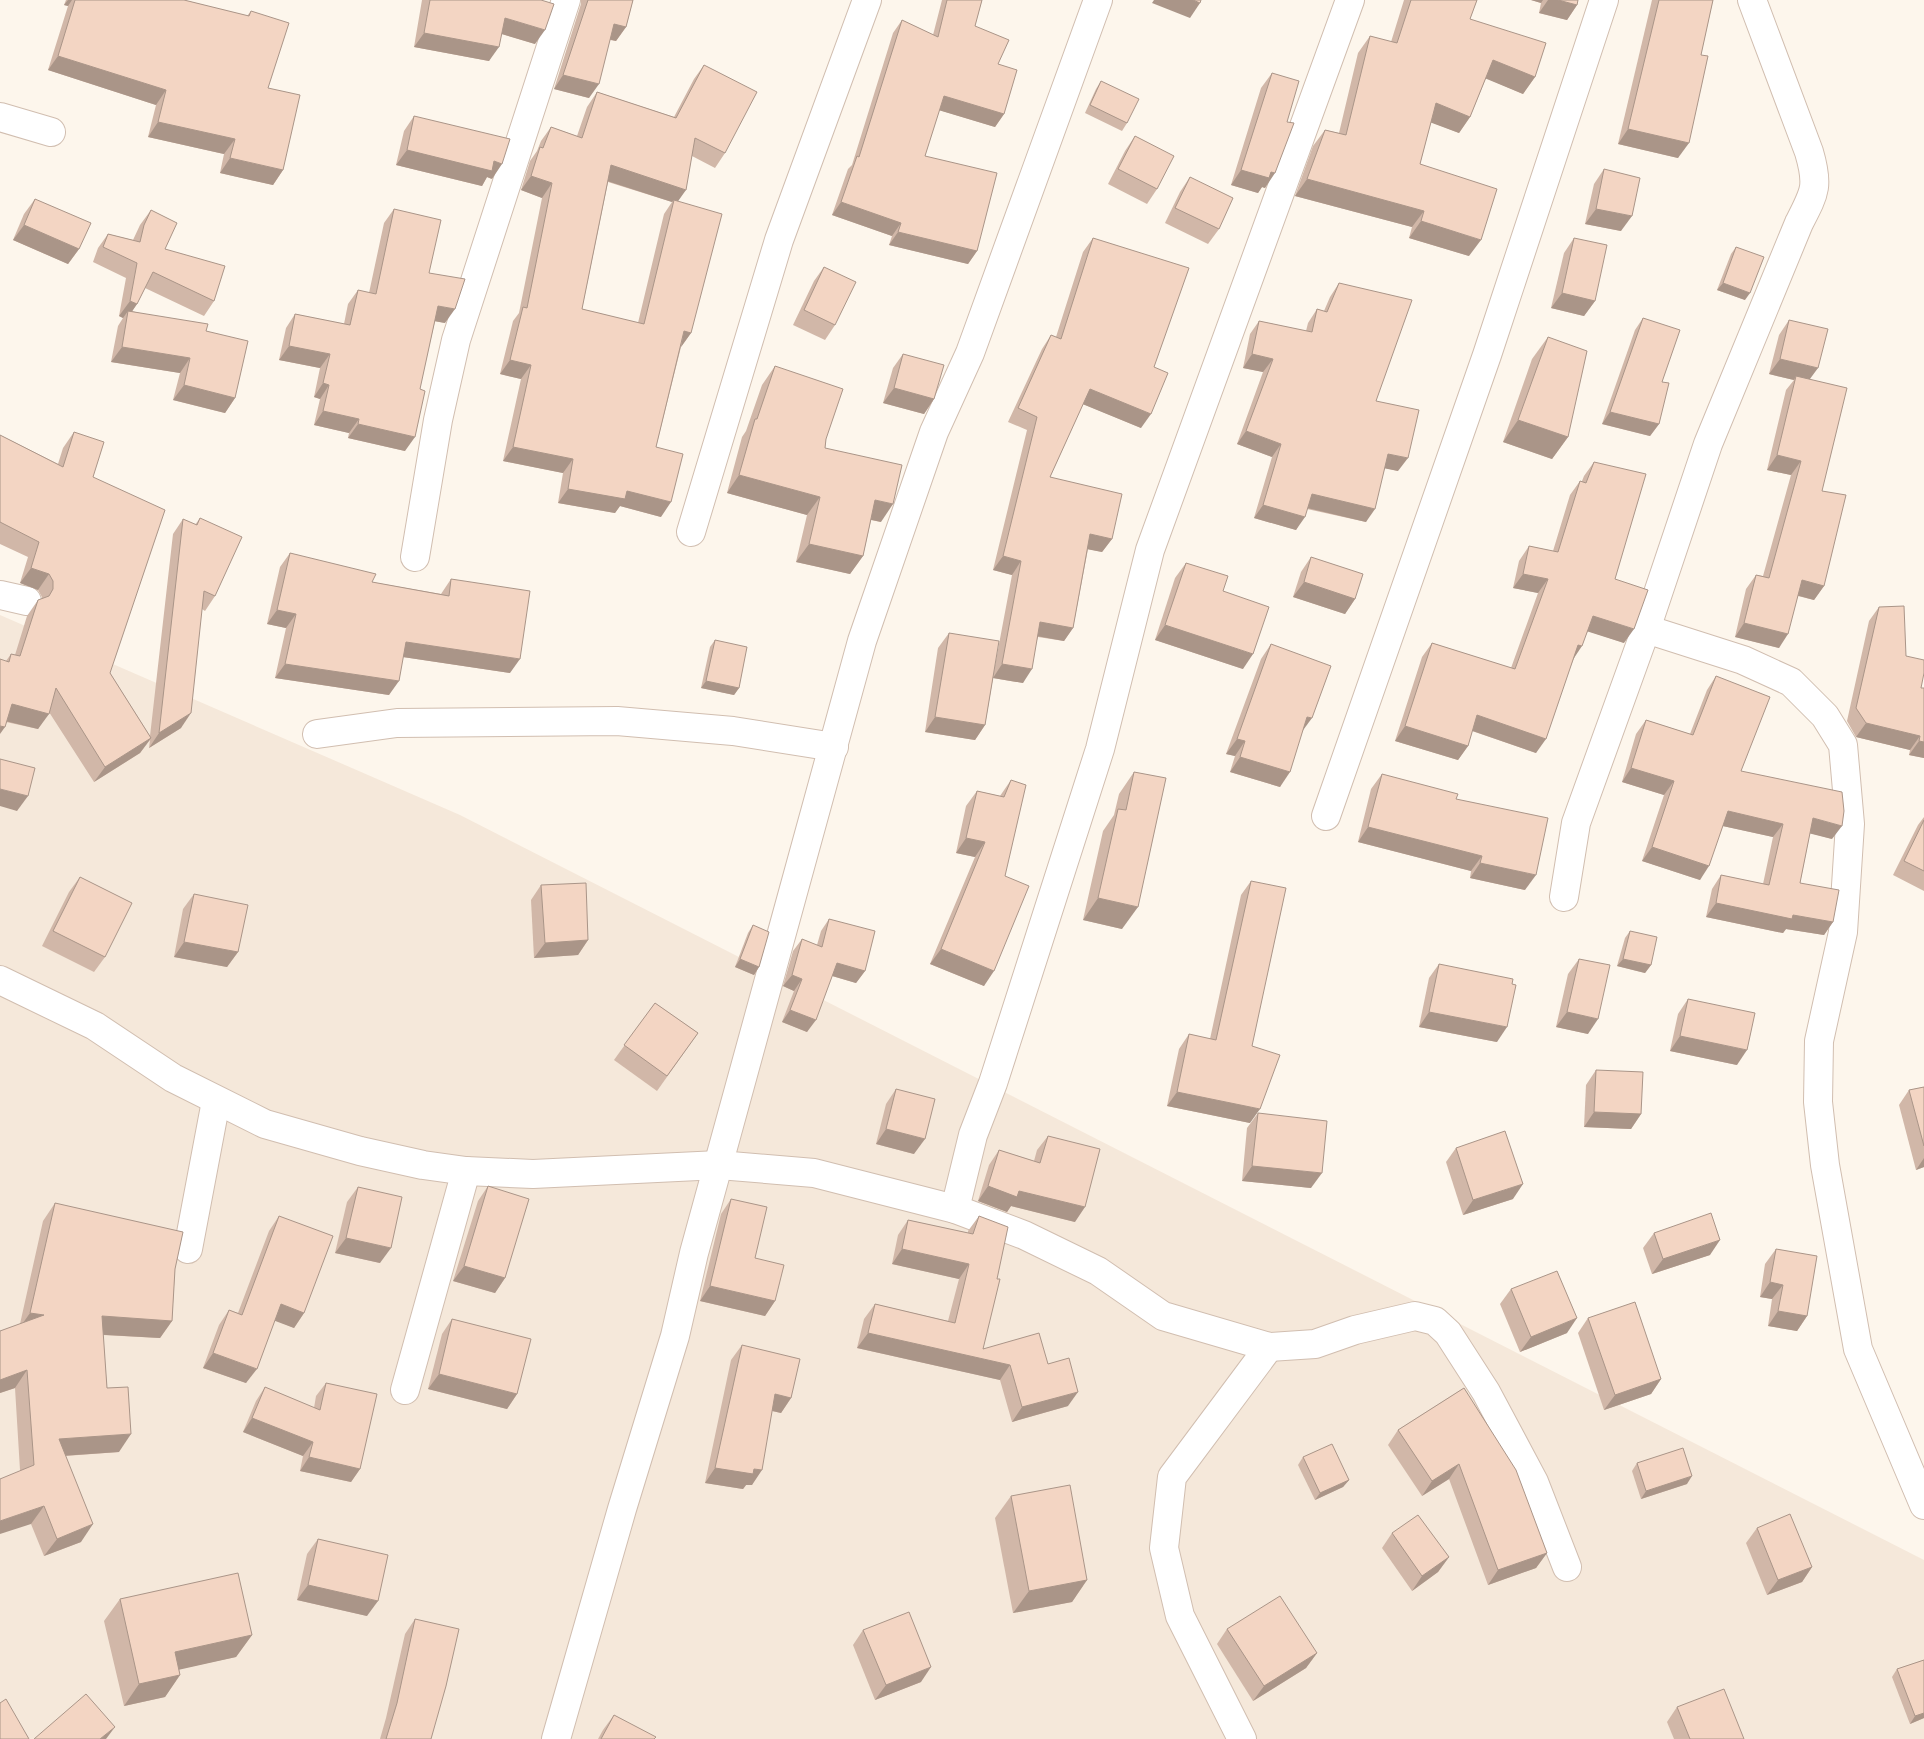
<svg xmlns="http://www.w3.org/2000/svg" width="1924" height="1739" viewBox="0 0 1924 1739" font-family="'Open Sans',sans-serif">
<rect width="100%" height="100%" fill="#fdf6ec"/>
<polygon fill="#f5e8da" points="0,615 460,815 1924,1560 1924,1739 0,1739"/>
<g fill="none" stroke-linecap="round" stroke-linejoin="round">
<g stroke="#d1beb0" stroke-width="30">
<g id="minor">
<polyline points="0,117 51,132"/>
<polyline points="691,532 779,240 867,0"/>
<polyline points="415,557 438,420 456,340 566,0"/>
<polyline points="0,595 27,601"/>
<polyline points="1646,629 1743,660 1791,682 1825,716 1843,745 1850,824 1843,932 1819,1041 1818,1102 1825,1165 1858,1349 1924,1505"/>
<polyline points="317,734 397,723 617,721 733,731 834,747"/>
<polyline points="1326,816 1487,355 1604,0"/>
<path d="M1564,897l12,-74 70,-194 62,-185 91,-221c16,-31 20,-37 10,-71l-57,-152"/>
<polyline points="0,980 95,1026 173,1078 265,1124 360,1151 423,1165 466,1171 533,1174 719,1165 814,1173 955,1209 1024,1235 1098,1271 1163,1316 1269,1347 1315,1344 1355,1330 1415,1316 1435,1321 1448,1333 1486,1392 1534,1482 1567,1567"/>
<polyline points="955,1209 973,1135 993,1083 1100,749 1150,550 1350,0"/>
<polyline points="188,1249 216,1101"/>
<polyline points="405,1390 466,1171"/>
<polyline points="556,1739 622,1509 675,1336 694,1253 862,641 934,432 970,353 1098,0"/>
<polyline points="1242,1739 1180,1616 1164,1548 1172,1477 1269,1347"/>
</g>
</g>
<use href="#minor" stroke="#fff" stroke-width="28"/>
</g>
<g fill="#d1b7a8" fill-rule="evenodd">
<polygon points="66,0 184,0 247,16 251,11 268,88 283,170 273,185 220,173 224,154 148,137 156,105 48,70 68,6 64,5"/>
<polygon points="422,0 541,0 535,44 502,34 489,61 414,47"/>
<polygon points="581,0 633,0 626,27 616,41 610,40 589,98 554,89 581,4"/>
<polygon points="942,0 982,0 975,26 998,64 1004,114 995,127 939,110 925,156 977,251 968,264 889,245 892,236 832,215 848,169 852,165 893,33 902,20 933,35"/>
<polygon points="1404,0 1477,0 1470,19 1535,77 1523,94 1486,78 1470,117 1459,133 1431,122 1420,164 1469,256 1409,238 1412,227 1295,196 1313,146 1325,130 1339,133 1358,53 1370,36 1391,42"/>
<polygon points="1531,0 1578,0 1577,5 1567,20 1539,13 1541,3"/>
<polygon points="1652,0 1713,0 1678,158 1618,144"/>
<path d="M704,65l21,88 -10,15 -23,-12 -14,45 13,132 -10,14 -25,100 5,70 -41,-11 -5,7 -57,-10 5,-30 -60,-12 18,-82 -21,-5 13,-53 6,-8 23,-115 -21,-8 9,-29 7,-10 4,-10 10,-14 26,9 10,-29 10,-15 77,25 20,-38zM608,182l64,20 -8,12 -26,109 -56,-14z"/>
<polygon points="1272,73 1287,122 1265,188 1262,187 1258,193 1231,185 1261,88"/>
<polygon points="1101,81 1127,123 1122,131 1085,113 1096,89"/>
<polygon points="414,116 492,179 487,177 482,186 396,165 404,131"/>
<polygon points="1135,136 1157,189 1147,204 1108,184 1125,151"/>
<polygon points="1604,169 1621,231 1585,224 1594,184"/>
<polygon points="1190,177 1219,229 1208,244 1165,223 1180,192"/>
<polygon points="35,199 79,249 68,264 13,240 24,214"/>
<polygon points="394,209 429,273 445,323 435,321 405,451 348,438 349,433 314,425 320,399 314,397 320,368 279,360 286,328 295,314 344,324 348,304 358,290 369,293 384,223"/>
<polygon points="151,210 165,249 214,301 204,316 145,288 137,304 132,311 206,331 235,398 225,413 173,400 180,373 111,362 118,326 123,318 119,316 126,278 93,262 98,248 108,234 133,240 140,225"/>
<polygon points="1093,238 1154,367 1141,428 1083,404 1050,477 1112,539 1102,552 1088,549 1073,628 1064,641 1038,637 1023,683 993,678 985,725 975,740 925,732 938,648 949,633 993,676 1012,575 993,570 1027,430 1008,422 1042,349 1051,335 1056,337 1083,252"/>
<polygon points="1574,238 1595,301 1584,316 1551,308 1564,253"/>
<polygon points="1736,247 1745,300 1717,290 1731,254"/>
<polygon points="824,267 835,325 825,340 793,325 814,281"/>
<polygon points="1339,283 1398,471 1385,468 1366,522 1307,509 1296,530 1254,518 1272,457 1237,444 1263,372 1243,368 1250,334 1259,321 1306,331 1308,323 1317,309 1324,311 1330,297"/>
<polygon points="1643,318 1662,382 1659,424 1650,436 1602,424 1635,330"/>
<polygon points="1789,320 1810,379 1822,491 1824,586 1814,600 1798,596 1779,648 1735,637 1746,589 1756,575 1763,576 1791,475 1767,470 1786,390 1794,380 1769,374 1779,335"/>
<polygon points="1548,337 1568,437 1552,459 1503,442 1532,359"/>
<polygon points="903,354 934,399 924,414 883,403 893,368"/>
<polygon points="775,366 826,439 825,448 881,522 871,520 863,556 850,574 796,562 807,515 727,493 742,437 746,431 762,385"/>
<polygon points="74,432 93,477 110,673 150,736 173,534 183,519 195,525 200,518 215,596 205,611 202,609 181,728 149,748 150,740 140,753 94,782 49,712 38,729 6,722 6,661 11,654 15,655 27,616 38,600 42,599 42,597 38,590 20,583 28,557 0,544 0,435 58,464 63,448"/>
<polygon points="1594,462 1615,579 1624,643 1588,631 1574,658 1536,753 1472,731 1468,746 1458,760 1395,741 1422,657 1432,643 1511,668 1538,593 1513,588 1519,561 1529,546 1553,551 1570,495 1580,481 1582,481 1584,476"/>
<polygon points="290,553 372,582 441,594 451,579 510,673 403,657 389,695 275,678 286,628 267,624 280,567"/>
<polygon points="1311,557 1355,599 1345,614 1293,597 1301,572"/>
<polygon points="1186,563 1223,591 1243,669 1155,640 1175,578"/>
<polygon points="1879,607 1906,656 1921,688 1924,758 1909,755 1910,750 1856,737 1847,721 1869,621"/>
<polygon points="715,640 739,688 734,695 701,688 710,647"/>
<polygon points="1271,644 1303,730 1280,787 1230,772 1235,756 1226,754 1261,659"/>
<polygon points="1716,676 1741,771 1832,839 1810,833 1800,883 1833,922 1824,935 1786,929 1783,933 1706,917 1712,889 1721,875 1763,884 1773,837 1723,826 1700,880 1642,861 1664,795 1622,782 1636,734 1646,720 1690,734 1707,690"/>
<polygon points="1134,772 1122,929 1083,920 1103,831 1114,815 1119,794"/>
<polygon points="1382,774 1525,890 1470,878 1471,871 1358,842 1371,789"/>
<polygon points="1011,780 1005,876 984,986 930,964 975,857 956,853 966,806 977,791 1000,796"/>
<polygon points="1924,817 1924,891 1893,875 1918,825"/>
<polygon points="80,877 105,957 94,972 42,946 69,892"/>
<polygon points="1251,881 1252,1046 1250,1123 1167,1106 1179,1049 1189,1034 1210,1039 1241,895"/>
<polygon points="541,885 588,940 578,955 534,958 531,900"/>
<polygon points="194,894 238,952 227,967 174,957 183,909"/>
<polygon points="829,919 865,971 856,983 832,976 807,1032 782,1022 794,991 783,986 793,951 802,939 817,945 821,931"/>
<polygon points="753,925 759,967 754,975 735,967 748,933"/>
<polygon points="1630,931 1651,965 1645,973 1617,966 1625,938"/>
<polygon points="1579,959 1588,1034 1556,1027 1568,974"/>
<polygon points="1439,964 1497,1042 1419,1027 1429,978"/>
<polygon points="1688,999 1737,1065 1670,1051 1678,1014"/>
<polygon points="655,1003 698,1033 657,1091 614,1060"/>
<polygon points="1596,1070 1641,1114 1631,1129 1584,1127 1586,1085"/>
<polygon points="1924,1087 1924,1167 1916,1170 1899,1105 1909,1090"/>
<polygon points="896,1089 914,1154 876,1144 886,1104"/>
<polygon points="1258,1113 1311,1188 1242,1181 1247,1128"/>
<polygon points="1048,1136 1075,1222 1011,1206 1007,1212 978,1201 989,1165 999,1150 1034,1161 1037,1150"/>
<polygon points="1456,1148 1513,1199 1463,1215 1446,1162"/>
<polygon points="488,1186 505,1278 495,1293 453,1281 478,1201"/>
<polygon points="358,1187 380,1263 335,1253 347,1202"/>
<polygon points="731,1199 755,1258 775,1301 765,1316 700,1301 721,1214"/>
<polygon points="55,1203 175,1269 172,1321 160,1338 103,1335 107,1388 119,1452 65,1456 81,1542 44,1556 31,1524 20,1470 15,1388 0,1393 0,1331 20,1324 43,1221"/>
<polygon points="279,1216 304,1313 294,1328 275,1320 246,1383 203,1368 219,1325 229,1310 238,1313 269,1231"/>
<polygon points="979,1216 983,1349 1048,1364 1068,1406 1012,1422 1000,1380 857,1348 864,1319 875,1304 948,1321 959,1279 892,1264 898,1235 908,1220 968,1233 968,1231"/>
<polygon points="1654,1233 1710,1255 1652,1274 1643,1248"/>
<polygon points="1776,1249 1807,1316 1797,1331 1768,1326 1772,1299 1760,1297 1765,1264"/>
<polygon points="1511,1289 1567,1333 1520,1352 1500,1304"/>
<polygon points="1588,1318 1661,1379 1651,1394 1604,1410 1578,1333"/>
<polygon points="452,1319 517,1394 507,1409 428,1389 442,1334"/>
<polygon points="742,1345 791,1398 781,1413 772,1411 752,1485 746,1485 743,1489 705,1483 731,1360"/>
<polygon points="326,1383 360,1469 351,1482 300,1471 303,1456 243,1432 256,1401 265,1387 314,1408 316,1396"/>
<polygon points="1464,1388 1547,1553 1536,1568 1488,1585 1449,1479 1422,1496 1388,1445 1398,1430"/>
<polygon points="1303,1457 1349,1480 1343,1487 1315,1500 1298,1465"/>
<polygon points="1637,1463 1687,1484 1641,1499 1632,1471"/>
<polygon points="1011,1496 1087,1580 1072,1602 1013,1613 995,1518"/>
<polygon points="1757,1528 1812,1567 1802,1582 1767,1595 1746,1543"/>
<polygon points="1392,1533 1449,1557 1438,1572 1412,1591 1382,1548"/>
<polygon points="318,1539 367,1616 297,1600 307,1554"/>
<polygon points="120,1599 252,1635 236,1657 179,1669 180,1675 165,1697 124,1706 104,1621"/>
<polygon points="415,1619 431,1739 380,1739 386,1718 405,1634"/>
<polygon points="1227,1629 1317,1653 1306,1668 1253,1701 1217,1644"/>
<polygon points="863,1630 921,1682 875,1700 853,1645"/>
<polygon points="1924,1660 1924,1718 1910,1724 1892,1677 1897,1669"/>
<polygon points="1677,1707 1744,1739 1674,1739 1667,1722"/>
<polygon points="614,1715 654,1739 598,1739 603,1730"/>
</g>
<g fill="#aa9588">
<polygon points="68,0 72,0 68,6 64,5"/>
<polygon points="1154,0 1193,0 1200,3 1190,18 1152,3"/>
<polygon points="1531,0 1543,0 1541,3"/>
<polygon points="1548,0 1558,0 1577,5 1567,20 1539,13"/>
<polygon points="505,18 545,30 535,44 495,32"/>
<polygon points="614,24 626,27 616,41 604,38"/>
<polygon points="424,33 499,47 489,61 414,47"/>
<polygon points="58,56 166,90 156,105 48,70"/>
<polygon points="1493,60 1535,77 1523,94 1482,77"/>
<polygon points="563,75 599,84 589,98 554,89"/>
<polygon points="944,96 1004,114 995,127 935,109"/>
<polygon points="1436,103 1470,117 1459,133 1424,120"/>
<polygon points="158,122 235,139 224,154 148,137"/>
<polygon points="1628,129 1689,143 1678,158 1618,144"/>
<polygon points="407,150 494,161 502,164 492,179 487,177 482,186 396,165"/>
<polygon points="230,158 283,170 273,185 220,173"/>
<polygon points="611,165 686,190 676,204 674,200 672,202 601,179"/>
<polygon points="1241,170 1271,172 1275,173 1265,188 1262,187 1258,193 1231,185"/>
<polygon points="531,176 552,183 542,198 521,190"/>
<polygon points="1307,179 1424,211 1412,227 1295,196"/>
<polygon points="841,202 901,223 892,236 832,215"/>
<polygon points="1596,209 1632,216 1621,231 1585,224"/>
<polygon points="1421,221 1481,240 1469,256 1409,238"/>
<polygon points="24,225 79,249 68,264 13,240"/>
<polygon points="898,232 977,251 968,264 889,245"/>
<polygon points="1723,283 1750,293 1745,300 1717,290"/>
<polygon points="1562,293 1595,301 1584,316 1551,308"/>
<polygon points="130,301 137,304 127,319 128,311 123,318 119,316"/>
<polygon points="438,306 455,309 445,323 428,320"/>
<polygon points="684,331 691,333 681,347"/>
<polygon points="289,346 330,354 320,368 279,360"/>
<polygon points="122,347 190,358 180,373 111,362"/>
<polygon points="1252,354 1273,359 1263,372 1243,368"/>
<polygon points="1780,359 1818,368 1807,383 1796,376 1794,380 1769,374"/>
<polygon points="510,360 531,365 521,379 500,374"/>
<polygon points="323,383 329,385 320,399 314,397"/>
<polygon points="184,385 235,398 225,413 173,400"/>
<polygon points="894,388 934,399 924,414 883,403"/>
<polygon points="1090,389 1151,414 1141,428 1080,403"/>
<polygon points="323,411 359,419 349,433 314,425"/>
<polygon points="1610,412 1659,424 1650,436 1602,424"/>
<polygon points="1518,420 1568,437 1552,459 1503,442"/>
<polygon points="358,424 415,437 405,451 348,438"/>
<polygon points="1246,431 1281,444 1272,457 1237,444"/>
<polygon points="513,447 573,459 563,473 503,461"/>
<polygon points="1388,454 1408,458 1398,471 1378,467"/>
<polygon points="1777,455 1801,461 1791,475 1767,470"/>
<polygon points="739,475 820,497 807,515 727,493"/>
<polygon points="568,489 627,491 671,502 661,517 620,506 615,513 558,503"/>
<polygon points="1312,494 1375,509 1366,522 1303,507"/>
<polygon points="875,500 893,504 881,522 863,518"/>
<polygon points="1263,505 1305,517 1296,530 1254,518"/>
<polygon points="1090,534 1112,539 1102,552 1081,548"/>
<polygon points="809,544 863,556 850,574 796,562"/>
<polygon points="1003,556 1021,561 1012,575 993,570"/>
<polygon points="31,568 49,574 38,590 20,583"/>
<polygon points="1523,574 1548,579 1538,593 1513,588"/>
<polygon points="1802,580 1824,586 1814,600 1792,594"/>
<polygon points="1304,582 1355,599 1345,614 1293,597"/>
<polygon points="277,610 296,614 286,628 267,624"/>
<polygon points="1593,616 1634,629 1624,643 1583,630"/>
<polygon points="1040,622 1073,628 1064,641 1031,635"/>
<polygon points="1744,623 1788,634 1779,648 1735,637"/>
<polygon points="1165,625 1253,654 1243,669 1155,640"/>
<polygon points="406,642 520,659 510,673 396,656"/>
<polygon points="1578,645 1582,646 1572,661"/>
<polygon points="285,664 399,681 389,695 275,678"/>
<polygon points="1002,664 1032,669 1023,683 993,678"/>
<polygon points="706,681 739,688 734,695 701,688"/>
<polygon points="12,704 49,714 38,729 1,720"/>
<polygon points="191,713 181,728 149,748 159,733"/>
<polygon points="1477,715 1546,739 1536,753 1467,729"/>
<polygon points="935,717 985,725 975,740 925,732"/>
<polygon points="1307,717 1312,718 1301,733"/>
<polygon points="1866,723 1920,736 1910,750 1856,737"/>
<polygon points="0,726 5,727 0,734"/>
<polygon points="1405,726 1468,746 1458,760 1395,741"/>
<polygon points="151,738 140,753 94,782 105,767"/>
<polygon points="1237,739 1245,741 1235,756 1226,754"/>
<polygon points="1919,741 1924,742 1924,758 1909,755"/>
<polygon points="1240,757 1290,772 1280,787 1230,772"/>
<polygon points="1631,768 1674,781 1664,795 1622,782"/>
<polygon points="0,789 28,796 17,811 0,806"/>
<polygon points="1728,811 1783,824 1773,837 1718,825"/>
<polygon points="1813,818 1842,826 1832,839 1804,832"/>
<polygon points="1368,827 1482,856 1471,871 1358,842"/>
<polygon points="966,838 985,842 975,857 956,853"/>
<polygon points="1652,847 1709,866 1700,880 1642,861"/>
<polygon points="1480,863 1536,875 1525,890 1470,878"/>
<polygon points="1098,898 1138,907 1122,929 1083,920"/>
<polygon points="1716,903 1793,915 1833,922 1824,935 1786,929 1783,933 1706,917"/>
<polygon points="588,940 578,955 534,958 545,943"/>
<polygon points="184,942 238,952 227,967 174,957"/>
<polygon points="941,949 994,971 984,986 930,964"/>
<polygon points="740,959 759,967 754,975 735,967"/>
<polygon points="1623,959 1651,965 1645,973 1617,966"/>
<polygon points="837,963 865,971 856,983 829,975"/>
<polygon points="792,975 802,979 794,991 783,986"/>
<polygon points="790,1010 816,1020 807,1032 782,1022"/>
<polygon points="1429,1012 1507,1027 1497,1042 1419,1027"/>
<polygon points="1567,1012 1598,1019 1588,1034 1556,1027"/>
<polygon points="1680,1036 1747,1050 1737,1065 1670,1051"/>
<polygon points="1177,1092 1260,1109 1250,1123 1167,1106"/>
<polygon points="1594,1112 1641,1114 1631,1129 1584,1127"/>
<polygon points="886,1129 925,1139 914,1154 876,1144"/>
<polygon points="1924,1158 1924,1167 1916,1170"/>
<polygon points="1252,1166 1322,1173 1311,1188 1242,1181"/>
<polygon points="1523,1184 1513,1199 1463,1215 1473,1200"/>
<polygon points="988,1186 1019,1191 1085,1207 1075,1222 1011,1206 1007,1212 978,1201"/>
<polygon points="346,1238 391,1248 380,1263 335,1253"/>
<polygon points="1720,1240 1710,1255 1652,1274 1663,1259"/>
<polygon points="902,1249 969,1264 959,1279 892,1264"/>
<polygon points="464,1266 505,1278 495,1293 453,1281"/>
<polygon points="1770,1282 1783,1285 1772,1299 1760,1297"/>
<polygon points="710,1286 775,1301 765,1316 700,1301"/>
<polygon points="281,1304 304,1313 294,1328 270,1319"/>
<polygon points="1778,1311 1807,1316 1797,1331 1768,1326"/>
<polygon points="30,1313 44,1315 18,1330"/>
<polygon points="102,1316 172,1321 160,1338 89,1334"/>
<polygon points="1577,1318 1567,1333 1520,1352 1531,1337"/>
<polygon points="868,1333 1010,1365 1000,1380 857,1348"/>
<polygon points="213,1353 257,1369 246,1383 203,1368"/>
<polygon points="27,1370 15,1388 0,1393 0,1380"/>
<polygon points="439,1374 517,1394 507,1409 428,1389"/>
<polygon points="1661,1379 1651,1394 1604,1410 1615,1395"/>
<polygon points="1078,1392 1068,1406 1012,1422 1022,1407"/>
<polygon points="775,1394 791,1398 781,1413 764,1409"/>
<polygon points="252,1418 313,1442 303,1456 243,1432"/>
<polygon points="131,1434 119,1452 46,1457 59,1439"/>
<polygon points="309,1457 360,1469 351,1482 300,1471"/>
<polygon points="1459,1464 1449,1479 1422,1496 1432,1481"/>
<polygon points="715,1468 754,1469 762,1470 752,1485 746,1485 743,1489 705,1483"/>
<polygon points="1692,1476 1687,1484 1641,1499 1646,1491"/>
<polygon points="1349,1480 1343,1487 1315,1500 1320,1493"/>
<polygon points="44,1506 31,1524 0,1534 0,1521"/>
<polygon points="93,1524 81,1542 44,1556 57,1539"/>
<polygon points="1547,1553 1536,1568 1488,1585 1498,1570"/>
<polygon points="1449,1557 1438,1572 1412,1591 1422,1576"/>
<polygon points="1812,1567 1802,1582 1767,1595 1778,1580"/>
<polygon points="1087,1580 1072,1602 1013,1613 1029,1591"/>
<polygon points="308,1585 378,1601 367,1616 297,1600"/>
<polygon points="252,1635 236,1657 160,1674 175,1652"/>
<polygon points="1317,1653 1306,1668 1253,1701 1264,1686"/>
<polygon points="931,1667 921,1682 875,1700 886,1685"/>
<polygon points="180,1675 165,1697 124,1706 139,1684"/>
<polygon points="1924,1713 1924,1718 1910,1724 1915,1716"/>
<polygon points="115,1727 106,1739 100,1739"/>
</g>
<g fill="#f3d5c3" stroke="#aa9588">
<polygon points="75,0 184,0 249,16 251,11 289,23 268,88 300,95 283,170 230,158 235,139 158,122 166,90 58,56"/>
<polygon points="430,0 541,0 554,4 545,30 505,18 499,47 424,33"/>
<polygon points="588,0 633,0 626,27 614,24 599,84 563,75"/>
<polygon points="947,0 982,0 975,26 1009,40 998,64 1017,70 1004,114 944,96 925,156 997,173 977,251 898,232 901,223 841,202 857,156 859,157 902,20 938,37"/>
<polygon points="1193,0 1201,0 1200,3"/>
<polygon points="1411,0 1477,0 1470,19 1546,43 1535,77 1493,60 1470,117 1436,103 1420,164 1497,189 1481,240 1421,221 1424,211 1307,179 1325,130 1346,135 1370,36 1397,43"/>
<polygon points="1558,0 1578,0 1577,5"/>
<polygon points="1659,0 1713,0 1701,55 1708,56 1689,143 1628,129"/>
<polygon points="704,65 757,92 725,153 695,138 686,190 611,165 582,309 644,324 674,200 722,214 691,333 684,331 656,447 683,454 671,502 627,491 625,499 568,489 573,459 513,447 531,365 510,360 523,307 527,308 552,183 531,176 540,147 543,148 551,127 582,138 597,92 676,118"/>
<polygon points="1272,73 1299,81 1287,122 1294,123 1275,173 1271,172 1269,178 1241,170"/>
<polygon points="1101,81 1139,99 1127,123 1090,105"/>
<polygon points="414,116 510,139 502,164 494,161 492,171 407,150"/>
<polygon points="1135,136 1174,156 1157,189 1118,169"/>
<polygon points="1604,169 1640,178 1632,216 1596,209"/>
<polygon points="1190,177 1233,198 1219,229 1175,208"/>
<polygon points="35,199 91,223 79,249 24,225"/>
<polygon points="394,209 441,220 429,273 465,279 455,309 438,306 420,389 425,391 415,437 358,424 359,419 323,411 329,385 323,383 330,354 289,346 295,314 350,325 358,290 376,294"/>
<polygon points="151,210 177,223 165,249 225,266 214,301 153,272 137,304 130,301 137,263 103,247 108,234 140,242 144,225"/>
<polygon points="1093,238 1189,268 1154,367 1168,373 1151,414 1090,389 1050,477 1122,494 1112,539 1090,534 1073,628 1040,622 1032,669 1002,664 1021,561 1003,556 1037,417 1018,408 1051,335 1061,339"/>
<polygon points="1574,238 1607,245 1595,301 1562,293"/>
<polygon points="1736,247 1764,257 1750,293 1723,283"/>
<polygon points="824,267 856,282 835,325 804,310"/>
<polygon points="1339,283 1412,300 1376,401 1419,410 1408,458 1388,454 1375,509 1312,494 1305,517 1263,505 1281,444 1246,431 1273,359 1252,354 1259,321 1312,332 1317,309 1327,312"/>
<polygon points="128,311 208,324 206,331 248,341 235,398 184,385 190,358 122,347"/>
<polygon points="1643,318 1680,330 1662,382 1669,383 1659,424 1610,412"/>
<polygon points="1789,320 1828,329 1818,368 1780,359"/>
<polygon points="1548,337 1587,351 1568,437 1518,420"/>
<polygon points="903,354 944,365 934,399 894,388"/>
<polygon points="775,366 843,389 826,439 825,448 902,465 893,504 875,500 863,556 809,544 820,497 739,475 755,419 757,419"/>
<polygon points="1796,376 1847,388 1822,491 1846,495 1824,586 1802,580 1788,634 1744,623 1756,575 1769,578 1801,461 1777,455"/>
<polygon points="74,432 104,442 93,477 165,510 110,673 151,738 105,767 56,688 49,714 12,704 5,727 0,726 0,659 9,662 11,654 20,656 38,600 49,596 53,589 53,581 49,574 31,568 39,542 0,522 0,435 63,467"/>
<polygon points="1594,462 1646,474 1615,579 1648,590 1634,629 1593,616 1582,646 1578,645 1546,739 1477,715 1468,746 1405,726 1432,643 1515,669 1548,579 1523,574 1529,546 1558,552 1580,481 1586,483"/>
<polygon points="200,518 242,537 215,596 204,591 191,713 159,733 183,519 197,525"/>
<polygon points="290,553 376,574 372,582 449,596 451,579 530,591 520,659 406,642 399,681 285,664 296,614 277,610"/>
<polygon points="1311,557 1363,574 1355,599 1304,582"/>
<polygon points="1186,563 1228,576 1223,591 1269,607 1253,654 1165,625"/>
<polygon points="1904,606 1906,656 1924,660 1924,673 1921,688 1924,688 1924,742 1919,741 1920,736 1866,723 1856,708 1879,607"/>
<polygon points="949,633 999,641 985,725 935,717"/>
<polygon points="715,640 747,647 739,688 706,681"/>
<polygon points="1271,644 1331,666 1312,718 1307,717 1290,772 1240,757 1245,741 1237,739"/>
<polygon points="1716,676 1770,697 1741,771 1842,792 1844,811 1842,826 1813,818 1800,883 1839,890 1833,922 1793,915 1792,919 1716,903 1721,875 1769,885 1783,824 1728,811 1709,866 1652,847 1674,781 1631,768 1646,720 1693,735"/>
<polygon points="0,759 35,768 28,796 0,789"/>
<polygon points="1134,772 1166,778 1138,907 1098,898 1118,809 1126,810"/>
<polygon points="1382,774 1458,794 1456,799 1548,818 1536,875 1480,863 1482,856 1368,827"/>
<polygon points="1011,780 1026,785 1005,876 1029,886 994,971 941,949 985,842 966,838 977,791 1004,797"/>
<polygon points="1924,820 1924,871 1904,861"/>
<polygon points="80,877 132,903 105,957 53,931"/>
<polygon points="1251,881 1286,888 1252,1046 1280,1055 1260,1109 1177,1092 1189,1034 1216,1040"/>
<polygon points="586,883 588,940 545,943 541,885"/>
<polygon points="194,894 248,905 238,952 184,942"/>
<polygon points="829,919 875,931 865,971 837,963 816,1020 790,1010 802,979 792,975 802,939 822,947"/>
<polygon points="753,925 769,932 759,967 740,959"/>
<polygon points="1630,931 1657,937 1651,965 1623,959"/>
<polygon points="1579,959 1610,965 1598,1019 1567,1012"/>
<polygon points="1439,964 1513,979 1512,984 1516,985 1507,1027 1429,1012"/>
<polygon points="1688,999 1755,1013 1747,1050 1680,1036"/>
<polygon points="655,1003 698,1033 667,1076 624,1045"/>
<polygon points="1596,1070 1643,1072 1641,1114 1594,1112"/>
<polygon points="1924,1087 1924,1146 1909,1090"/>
<polygon points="896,1089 935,1099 925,1139 886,1129"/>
<polygon points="1258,1113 1327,1121 1322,1173 1252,1166"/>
<polygon points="1505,1131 1523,1184 1473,1200 1456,1148"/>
<polygon points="1048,1136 1100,1149 1085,1207 1019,1191 1017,1197 988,1186 999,1150 1040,1163"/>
<polygon points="488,1186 529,1199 505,1278 464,1266"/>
<polygon points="358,1187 402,1197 391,1248 346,1238"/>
<polygon points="731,1199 767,1207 755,1258 784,1265 775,1301 710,1286"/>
<polygon points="55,1203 183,1232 175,1269 172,1321 102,1316 107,1388 128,1387 131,1434 59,1439 93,1524 57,1539 44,1506 0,1521 0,1479 34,1465 27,1370 0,1380 0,1331 44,1315 30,1313"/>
<polygon points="1711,1213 1720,1240 1663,1259 1654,1233"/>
<polygon points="279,1216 333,1236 304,1313 281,1304 257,1369 213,1353 229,1310 242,1315"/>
<polygon points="979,1216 1008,1227 997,1279 1000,1279 983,1349 1039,1333 1048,1364 1069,1358 1078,1392 1022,1407 1010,1365 868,1333 875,1304 955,1323 969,1264 902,1249 908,1220 973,1234"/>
<polygon points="1776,1249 1817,1256 1807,1316 1778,1311 1783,1285 1770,1282"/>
<polygon points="1557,1271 1577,1318 1531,1337 1511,1289"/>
<polygon points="1635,1302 1661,1379 1615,1395 1588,1318"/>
<polygon points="452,1319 531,1339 517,1394 439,1374"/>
<polygon points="742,1345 800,1359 791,1398 775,1394 762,1470 754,1469 753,1474 715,1468"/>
<polygon points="326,1383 377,1394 360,1469 309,1457 313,1442 252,1418 265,1387 320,1410"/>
<polygon points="1464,1388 1516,1470 1547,1553 1498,1570 1459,1464 1432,1481 1398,1430"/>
<polygon points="1332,1444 1349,1480 1320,1493 1303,1457"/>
<polygon points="1683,1448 1692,1476 1646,1491 1637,1463"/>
<polygon points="1070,1485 1087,1580 1029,1591 1011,1496"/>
<polygon points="1790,1514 1812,1567 1778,1580 1757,1528"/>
<polygon points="1418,1515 1449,1557 1422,1576 1392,1533"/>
<polygon points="318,1539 388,1555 378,1601 308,1585"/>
<polygon points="238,1573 252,1635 175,1652 180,1675 139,1684 120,1599"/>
<polygon points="1280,1596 1317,1653 1264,1686 1227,1629"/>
<polygon points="909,1612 931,1667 886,1685 863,1630"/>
<polygon points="415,1619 459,1629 446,1686 431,1739 386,1739 397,1703"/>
<polygon points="1924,1660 1924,1713 1915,1716 1897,1669"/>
<polygon points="1724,1689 1744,1739 1690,1739 1677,1707"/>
<polygon points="86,1694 115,1727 100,1739 34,1739"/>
<polygon points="6,1699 29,1739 0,1739 0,1703"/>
<polygon points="614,1715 656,1737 654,1739 601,1739"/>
</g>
</svg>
